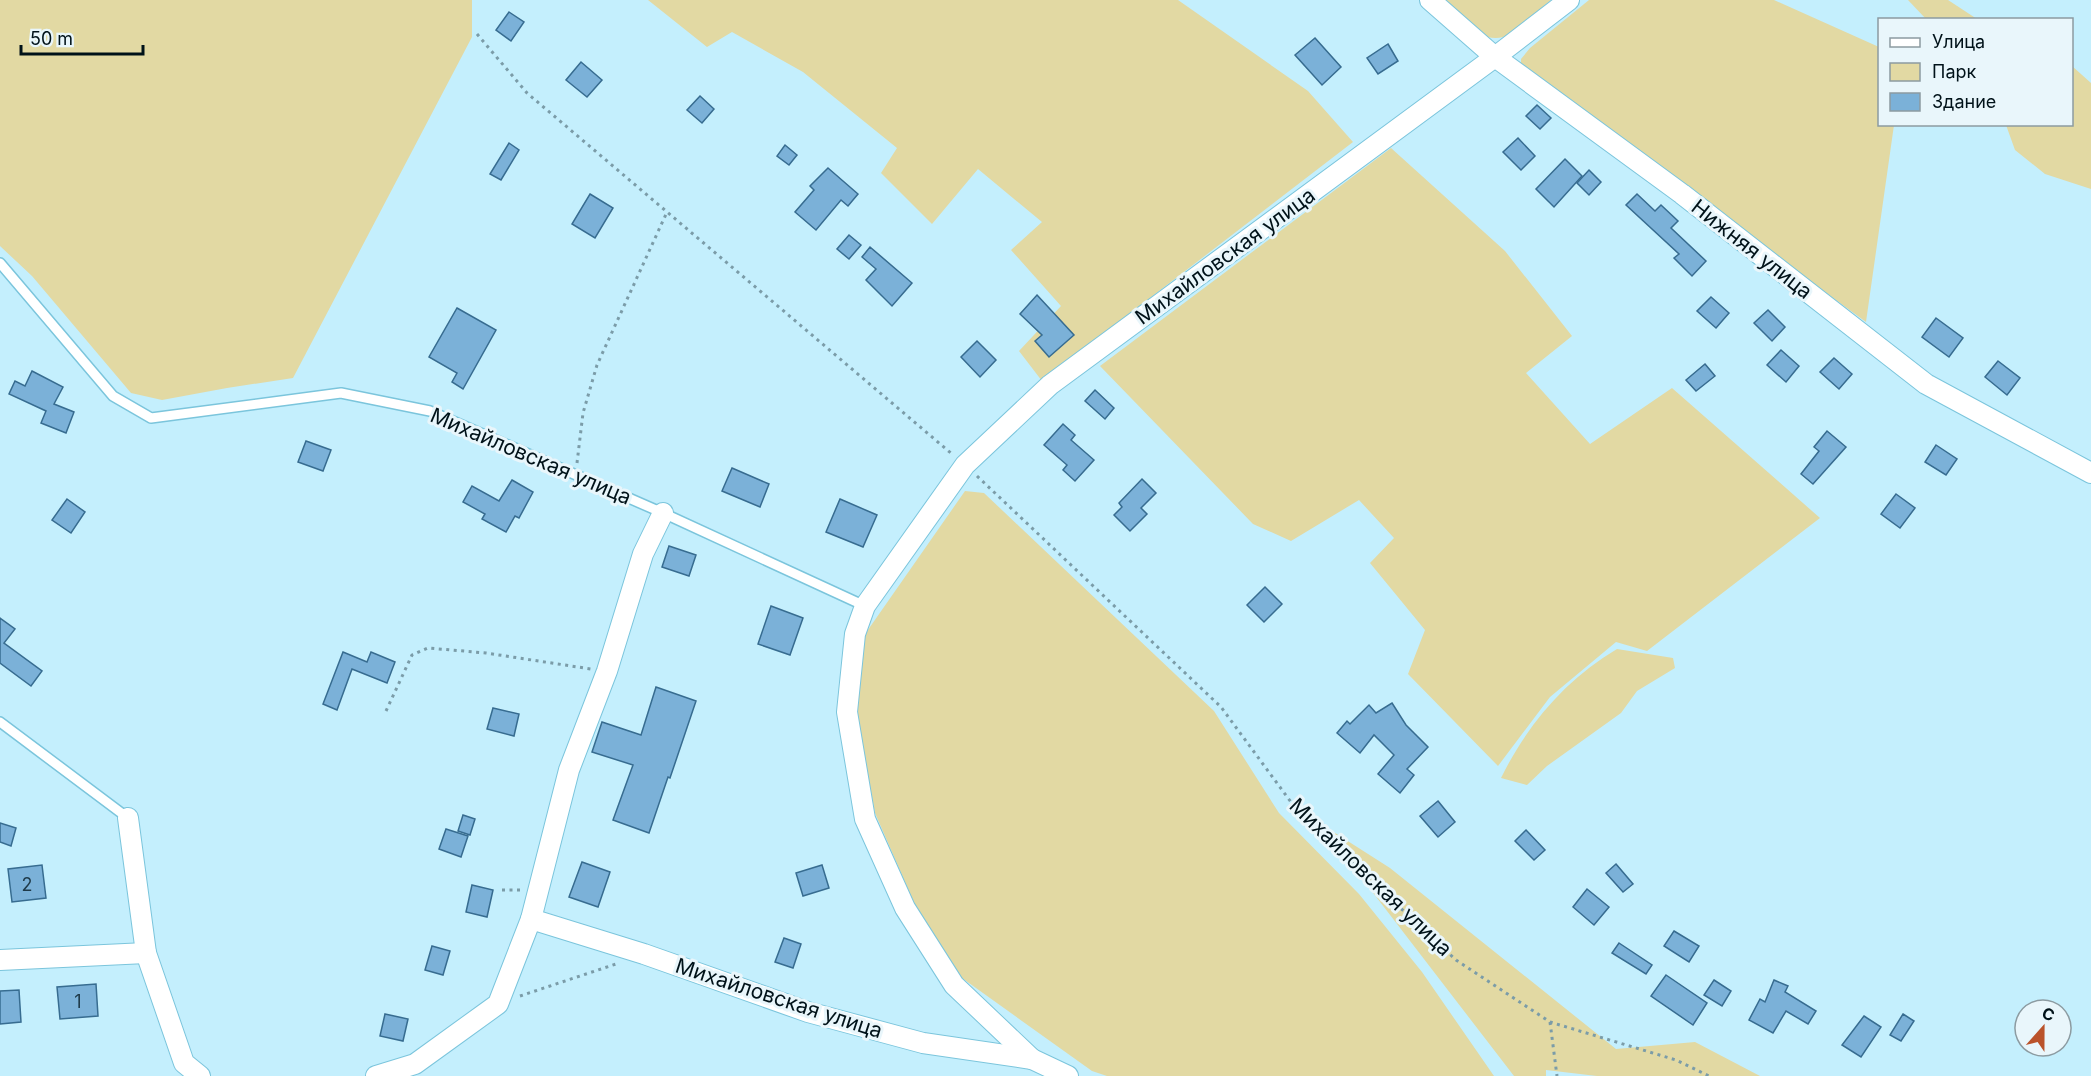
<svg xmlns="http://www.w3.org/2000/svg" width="2091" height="1076" viewBox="0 0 2091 1076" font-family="Inter,sans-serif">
<rect width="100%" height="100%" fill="#c4effd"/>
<g fill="#e2d9a3">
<polygon points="0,0 472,0 472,37 293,378 227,388 162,400 131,393 32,276 0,246"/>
<polygon points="648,0 1178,0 1308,91 1353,142 1042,381 1019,351 1061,306 1011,250 1042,222 978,169 932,224 881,173 897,148 803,72 732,32 707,47"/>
<path d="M1440,0h111c-10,8 -38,34 -48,37 -24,7 -47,-23 -63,-37z"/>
<polygon points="1589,0 1774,0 1879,47 1880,124 1894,125 1866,322 1521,70 1521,59 1530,48"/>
<polygon points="1908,0 1948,0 1977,19 1926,19"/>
<polygon points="2072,66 2091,83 2091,189 2045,174 2015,150 2006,125 2072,124"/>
<polygon points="1391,148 1505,251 1572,336 1526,373 1590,444 1672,388 1820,518 1647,651 1616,642 1550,697 1498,766 1408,674 1425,630 1370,563 1394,538 1359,500 1291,541 1253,524 1100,366"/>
<polygon points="965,491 984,493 1214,711 1279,813 1359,894 1422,972 1494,1076 1107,1076 1092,1071 962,978 915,905 875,813 857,715 863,637"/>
<path d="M1617,649l56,9 2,10 -38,23 -16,22 -74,53 -20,19 -26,-7c26,-53 65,-99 116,-129z"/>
<polygon points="1296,808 1390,868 1616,1049 1695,1042 1760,1076 1597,1076 1546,1070 1546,1076 1514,1076 1367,885"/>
</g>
<g fill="#7bb1d8" stroke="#376c90" stroke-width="1.5">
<polygon points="509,12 524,22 511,41 496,30"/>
<polygon points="1315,38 1341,67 1322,85 1295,55"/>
<polygon points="1388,44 1398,61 1378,74 1367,58"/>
<polygon points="581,62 602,80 587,97 566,80"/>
<polygon points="700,96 714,109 702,123 687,110"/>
<polygon points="1537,105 1551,118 1540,129 1526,116"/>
<polygon points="1518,138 1535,156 1521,170 1503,152"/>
<polygon points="509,143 519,150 501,180 490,174"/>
<polygon points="785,145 797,155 789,165 777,156"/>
<polygon points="1565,159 1582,176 1554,207 1536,189"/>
<polygon points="828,168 858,194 848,206 841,200 816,230 795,212 814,190 810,186"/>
<polygon points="1589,170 1601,182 1589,195 1577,183"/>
<polygon points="590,194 613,208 595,238 572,224"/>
<polygon points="1637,194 1655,211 1661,205 1678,221 1671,228 1706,261 1692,276 1674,258 1679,254 1626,205"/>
<polygon points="849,235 861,245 849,259 837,249"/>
<polygon points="870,247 912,283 892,306 866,280 876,269 862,257"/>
<polygon points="1037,295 1074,335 1049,357 1035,341 1042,335 1020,314"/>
<polygon points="1711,297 1729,313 1716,328 1697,311"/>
<polygon points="457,308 496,330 463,389 452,382 457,373 429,357"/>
<polygon points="1768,310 1785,327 1772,341 1754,323"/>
<polygon points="1936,318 1963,338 1949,357 1922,337"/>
<polygon points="977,341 996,360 980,377 961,357"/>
<polygon points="1781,350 1799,366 1786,382 1767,365"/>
<polygon points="1834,358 1852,374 1839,389 1820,372"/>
<polygon points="1998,361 2020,378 2007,395 1985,377"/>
<polygon points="1705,364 1715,376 1696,391 1686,380"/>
<polygon points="32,371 63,387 54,404 74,412 66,433 41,423 46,411 9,394 15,381 25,386"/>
<polygon points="1095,390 1114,408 1105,419 1085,401"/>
<polygon points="1063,424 1075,435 1071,440 1094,460 1075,481 1063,470 1067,465 1044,445"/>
<polygon points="1827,431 1846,447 1813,484 1801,474 1819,451 1814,447"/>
<polygon points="306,441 331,450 323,471 298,462"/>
<polygon points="1936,445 1957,459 1946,475 1925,462"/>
<polygon points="732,468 769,484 760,507 722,491"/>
<polygon points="1142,479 1156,493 1141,508 1147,514 1130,531 1114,515 1122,507 1119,503"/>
<polygon points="512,480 533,492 519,518 515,516 506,532 482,519 485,514 463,502 472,486 499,501"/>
<polygon points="1896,494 1915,508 1900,528 1881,514"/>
<polygon points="67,499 85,512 71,533 52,520"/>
<polygon points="840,499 877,515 863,547 826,532"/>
<polygon points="669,546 696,555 689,576 662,567"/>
<polygon points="1265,587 1282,604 1264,622 1247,605"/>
<polygon points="771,606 803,618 790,655 758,644"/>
<polygon points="0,618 15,629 4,643 42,671 31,686 0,663"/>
<polygon points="343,652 367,662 371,652 395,662 387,683 352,669 337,710 323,704"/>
<polygon points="656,687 696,701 670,778 668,777 649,833 613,820 633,765 592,752 602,722 641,735"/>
<polygon points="1392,703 1406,725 1428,747 1407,769 1414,775 1400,793 1378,774 1394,755 1374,735 1360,753 1337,733 1347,721 1350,724 1369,705 1376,713"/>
<polygon points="493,708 519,714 514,736 487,729"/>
<polygon points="1438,801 1455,822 1438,837 1420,816"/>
<polygon points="463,815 475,819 470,835 458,831"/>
<polygon points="0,823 16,828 11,846 0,842"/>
<polygon points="446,829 468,836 461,857 439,849"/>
<polygon points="1526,830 1545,850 1534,860 1515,841"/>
<polygon points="582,862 610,872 598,907 569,897"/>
<polygon points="1616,864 1633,884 1623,892 1606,873"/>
<polygon points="42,865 46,898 12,902 8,869"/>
<polygon points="822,865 829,888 803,896 796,873"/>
<polygon points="472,885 493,890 487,917 466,912"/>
<polygon points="1587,889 1609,907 1594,925 1573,907"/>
<polygon points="1674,931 1699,946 1689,962 1664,946"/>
<polygon points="784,938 801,944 793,968 775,962"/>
<polygon points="1619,943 1652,965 1646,974 1612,953"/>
<polygon points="432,946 450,951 443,975 425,970"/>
<polygon points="1666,975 1707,1003 1693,1025 1651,996"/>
<polygon points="1714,980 1731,991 1722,1006 1704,995"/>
<polygon points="1774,980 1788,986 1785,992 1816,1011 1808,1024 1786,1011 1773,1033 1749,1020 1760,999 1765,1002"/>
<polygon points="96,984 98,1016 60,1019 57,987"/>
<polygon points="19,990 21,1022 0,1024 0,991"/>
<polygon points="385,1014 408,1019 403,1041 380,1036"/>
<polygon points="1903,1014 1914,1021 1901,1041 1890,1035"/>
<polygon points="1864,1016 1881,1027 1861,1057 1842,1045"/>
</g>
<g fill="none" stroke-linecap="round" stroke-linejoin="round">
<g stroke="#7bc5dc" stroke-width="12">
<g id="lane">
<polyline points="0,263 113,396 151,418 341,393 430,411 663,513 865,606"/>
<polyline points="0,722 128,818"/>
</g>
</g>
<g stroke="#7bc5dc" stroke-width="22">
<g id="street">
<polyline points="1430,0 1495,57 1682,194 1926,384 2091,473"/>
<polyline points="128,818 146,953 184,1063 200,1076"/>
<polyline points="531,919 644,954 808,1012 923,1043 1032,1059"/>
<polyline points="0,960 146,953"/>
<polyline points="376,1076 415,1064 498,1004 531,919 569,770 607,671 643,554 663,513"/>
<polyline points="1068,1076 1032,1059 954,985 905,908 865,819 847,712 855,634 865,606 965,465 1050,385 1495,57 1569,0"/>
</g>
</g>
<g stroke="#7b9ca8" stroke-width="3" stroke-dasharray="3 4.5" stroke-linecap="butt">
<polyline points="477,34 527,93 952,454"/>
<polyline points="577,463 583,413 597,365 667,212"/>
<polyline points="977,476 1221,707 1299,813 1456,960 1550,1022 1676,1060 1709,1076"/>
<polyline points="386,711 412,655 428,648 486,653 591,669"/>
<polyline points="502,890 520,890"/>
<polyline points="520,996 616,964"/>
<polyline points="1550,1022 1557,1076"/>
</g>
<use href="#lane" stroke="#fff" stroke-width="9"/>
<use href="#street" stroke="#fff" stroke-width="20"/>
</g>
<g text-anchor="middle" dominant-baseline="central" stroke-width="6" stroke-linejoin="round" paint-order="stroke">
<g font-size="18" fill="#1f3a49">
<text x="27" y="884">2</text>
<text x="78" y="1001">1</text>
</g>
<g font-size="21" fill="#001219" stroke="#e9f6fb">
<text transform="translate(1752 249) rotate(38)">Нижняя улица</text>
<text transform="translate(1225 256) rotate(-36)">Михайловская улица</text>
<text transform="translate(531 456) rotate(23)">Михайловская улица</text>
<text transform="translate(1371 877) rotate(44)">Михайловская улица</text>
<text transform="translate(779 998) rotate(18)">Михайловская улица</text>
</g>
</g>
<rect x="1878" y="18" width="195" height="108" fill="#e9f6fb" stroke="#8c9ba1" stroke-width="1.5"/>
<rect x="1890" y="38" width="30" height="9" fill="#ffffff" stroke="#8c9ba1" stroke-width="1.5"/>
<text x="1932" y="48" font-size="18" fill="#001219">Улица</text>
<rect x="1890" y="63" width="30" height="18" fill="#e2d9a3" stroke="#8c9ba1" stroke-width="1.5"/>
<text x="1932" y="78" font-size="18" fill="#001219">Парк</text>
<rect x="1890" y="93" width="30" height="18" fill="#7bb1d8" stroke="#8c9ba1" stroke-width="1.5"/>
<text x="1932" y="108" font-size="18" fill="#001219">Здание</text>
<g transform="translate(2043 1028) rotate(21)"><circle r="28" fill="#e9f6fb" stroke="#8c9ba1" stroke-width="1.5"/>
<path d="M0-4.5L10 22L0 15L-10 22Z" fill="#ba532b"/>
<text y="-9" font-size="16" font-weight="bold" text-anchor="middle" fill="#001219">С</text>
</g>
<path d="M21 45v9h122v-9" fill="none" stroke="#001219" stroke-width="3"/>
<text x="30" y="45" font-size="18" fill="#001219" stroke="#e9f6fb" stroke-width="4.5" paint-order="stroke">50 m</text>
</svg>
